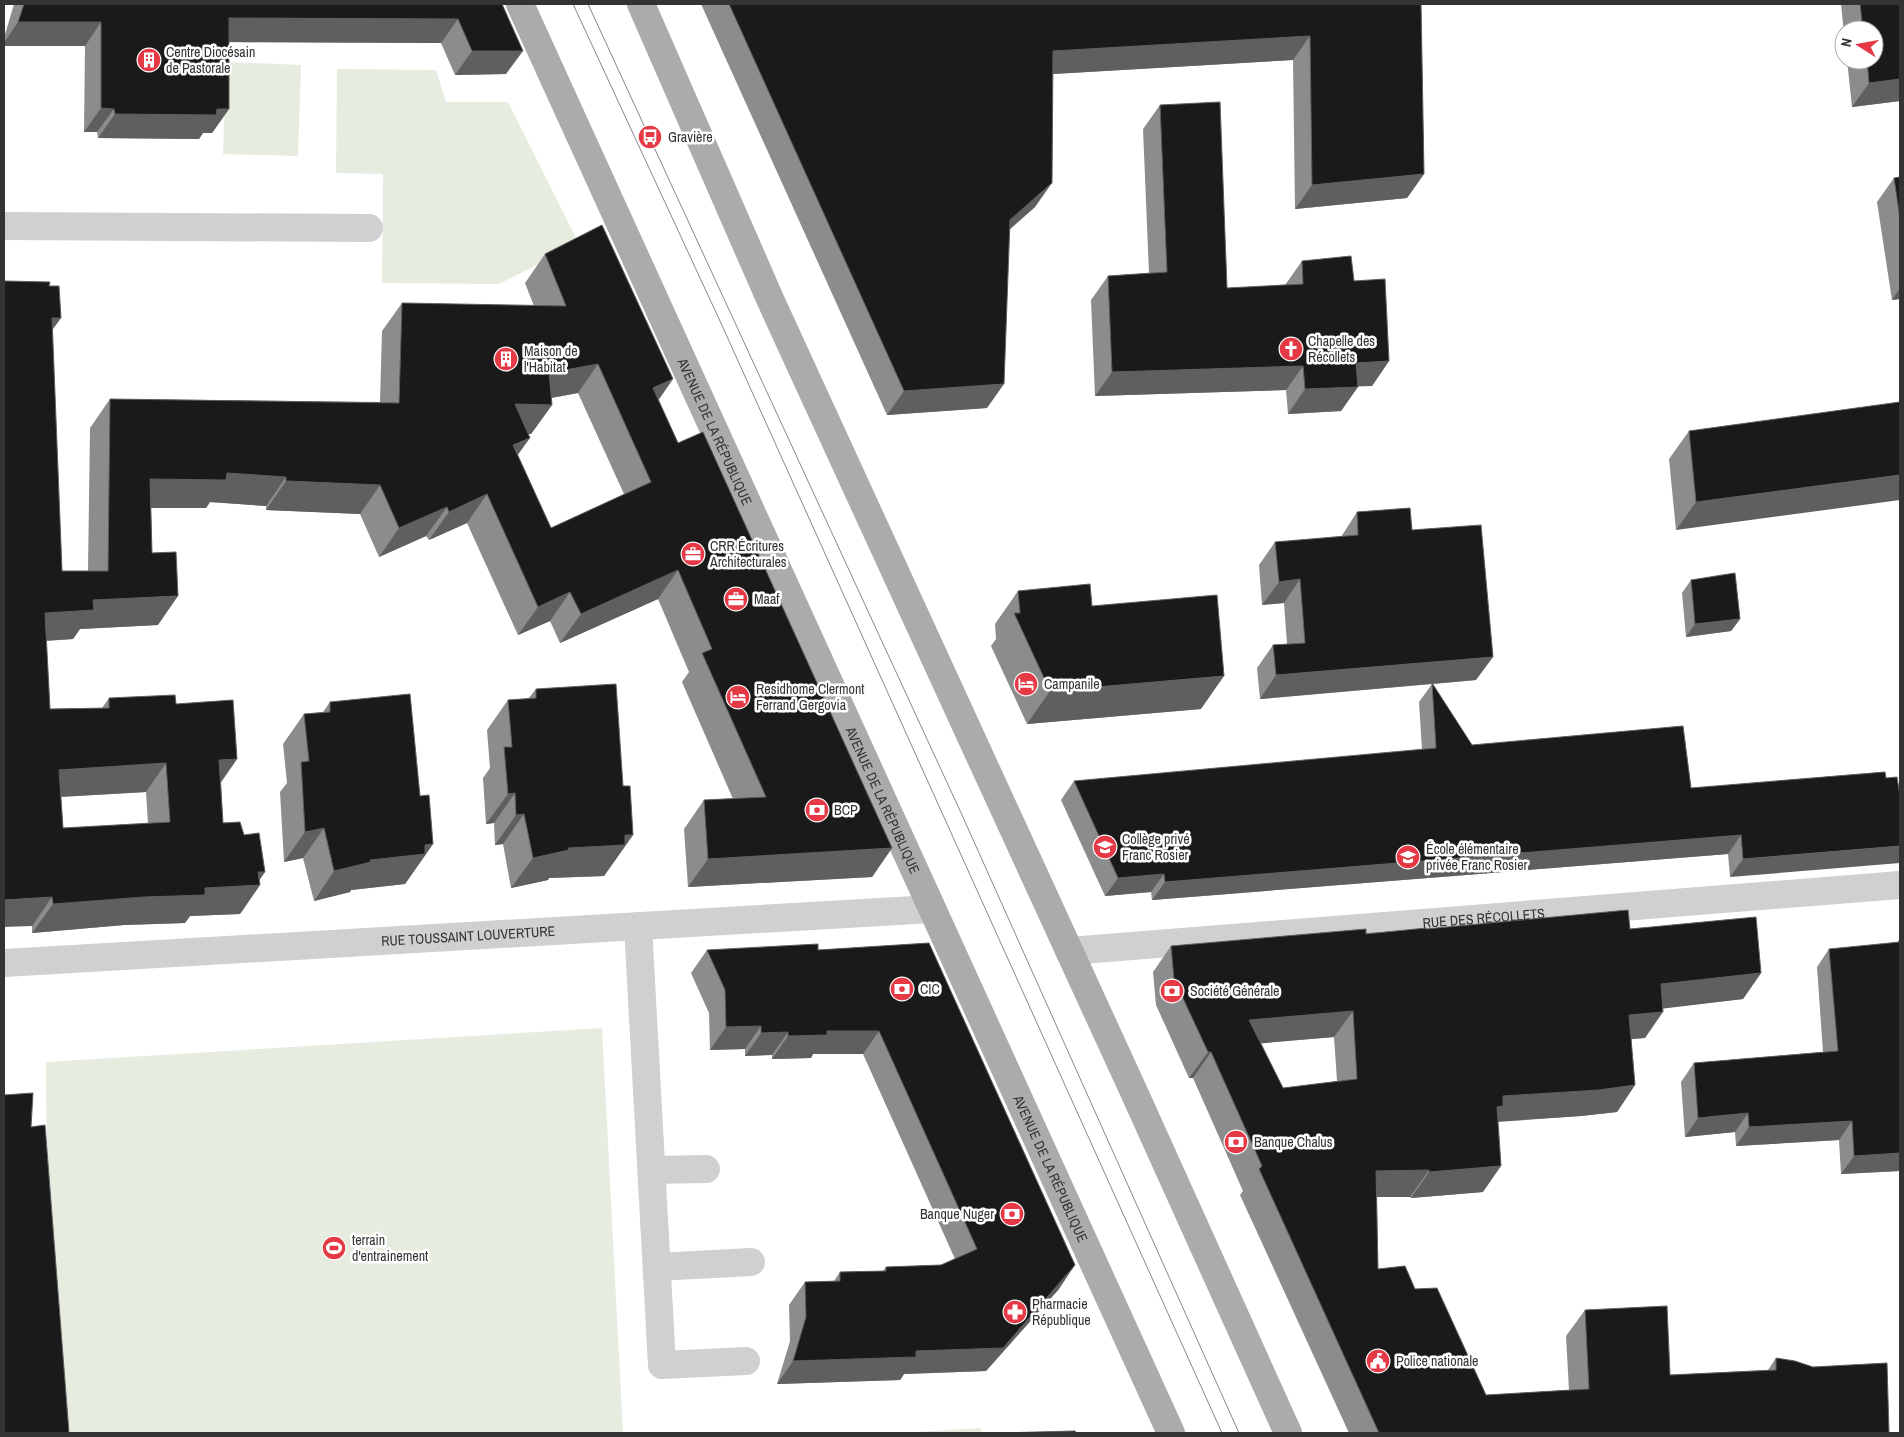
<svg xmlns="http://www.w3.org/2000/svg" width="1904" height="1437" viewBox="0 0 1904 1437" font-family="'Archivo Narrow',sans-serif">
<rect width="100%" height="100%" fill="#fff"/>
<g fill="#e6ecdf">
<polygon points="226,62 301,65 298,156 223,154"/>
<polygon points="337,69 436,70 446,102 508,102 579,244 499,284 382,283 383,174 336,173"/>
<polygon points="602,1028 623,1433 48,1433 46,1062"/>
<polygon points="981,1428 981,1433 900,1433"/>
</g>
<g fill="none" stroke-linecap="round" stroke-linejoin="round">
<g stroke="#d0d0d0" stroke-width="28">
<polyline points="4,226 369,228"/>
<polyline points="638,926 662,1365 746,1361"/>
<path id="s1" d="M1069,951l831,-66"/>
<path id="s2" d="M4,963l928,-54"/>
<polyline points="652,1170 706,1169"/>
<polyline points="657,1267 751,1262"/>
</g>
<g stroke="#ababab" stroke-width="28">
<path id="s3" d="M520,4l651,1429"/>
<polyline points="641,4 770,299 1134,1092 1288,1433"/>
</g>
<g stroke="#888" stroke-width="1">
<polyline points="573,4 720,321 1222,1433"/>
<polyline points="588,4 962,815 1239,1433"/>
</g>
</g>
<g fill="#8c8c8c" fill-rule="evenodd">
<polygon points="14,4 502,4 506,74 455,75 441,43 229,42 229,109 212,133 203,133 199,139 98,138 97,132 84,132 85,46 4,46 4,38"/>
<polygon points="701,4 1421,4 1424,174 1407,198 1295,209 1293,60 1053,74 1035,207 1009,230 987,408 887,415"/>
<polygon points="1841,4 1900,4 1900,101 1852,107 1847,60 1874,60 1874,30 1844,30 1844,34"/>
<polygon points="1160,105 1227,288 1285,285 1302,261 1354,281 1389,361 1372,386 1358,386 1341,411 1288,414 1286,390 1095,396 1091,300 1108,276 1149,273 1143,129"/>
<polygon points="1900,177 1900,299 1892,300 1877,202 1894,178"/>
<path d="M545,254l113,146 20,43 214,405 -20,29 -184,10 -4,-58 20,-29 29,-1 -51,-117 7,-10 -31,-73 -98,44 -10,-22 -32,14 -51,-112 -38,17 -3,-4 -47,21 -19,-43 -94,-4v-4l-56,-4 -4,6h-55l1,45 6,72 -78,4 -7,10 -27,2 4,68 52,-1 7,-10 67,6 61,55 -16,23 2,41 21,12 21,37 -6,8 1,5 -20,29 -50,2 -5,7 -61,2 -92,8v-7l20,-596 10,241h26l2,-143 20,-29 270,3 2,-71 20,-28 132,3 -9,-23zM578,393l46,101 -73,34 -33,-73 9,-21h4l21,-29 -1,-7zM146,792l2,32 -85,4 -2,-31z"/>
<polygon points="1900,402 1676,530 1669,459 1689,431"/>
<polygon points="1357,512 1412,530 1476,680 1433,684 1472,745 1691,788 1885,772 1730,877 1728,854 1152,900 1151,892 1105,896 1061,800 1074,781 1422,750 1419,702 1432,684 1260,699 1257,668 1273,645 1287,644 1284,603 1262,605 1259,565 1275,542 1341,537"/>
<polygon points="1691,580 1740,619 1731,631 1686,637 1682,593"/>
<polygon points="1018,591 1092,606 1201,709 1027,724 991,646 996,639 995,624"/>
<polygon points="536,689 623,786 633,835 604,876 549,878 548,880 511,888 503,844 495,845 494,823 486,824 483,778 490,768 487,730 508,700 528,699"/>
<polygon points="330,702 420,796 433,844 405,884 351,890 350,892 314,901 303,858 284,862 280,792 287,783 283,744 304,714 323,712"/>
<path d="M1426,929h204l131,44 -18,26 -80,9 -18,30 -14,1 4,46 -18,27 -36,4 -83,6 -15,70 -72,6 -1,-1h-33l1,72 37,20 71,106 83,-5 -3,-54 19,-26 85,65 98,-5 8,-12 113,75h-540l-109,-238 3,-4 -50,-113h-4l-33,-73 -3,-33 18,-26zM1334,1037l3,44 -54,7 -22,-45z"/>
<polygon points="1900,938 1900,1171 1841,1174 1839,1140 1736,1146 1735,1132 1685,1137 1681,1082 1694,1063 1823,1052 1817,967 1829,949 1897,943"/>
<polygon points="929,943 1059,1289 986,1371 904,1374 900,1380 777,1384 790,1341 789,1305 805,1282 834,1281 840,1272 883,1271 886,1267 941,1265 955,1259 863,1054 813,1054 811,1058 772,1059 772,1055 745,1056 745,1049 710,1050 709,1013 691,973 707,950 818,950"/>
</g>
<g fill="#5f5f5f">
<polygon points="229,18 458,19 441,43 213,42"/>
<polygon points="18,22 101,22 85,46 4,46 4,43"/>
<polygon points="1310,36 1293,60 1036,75 1053,51"/>
<polygon points="472,51 523,51 506,74 455,75"/>
<polygon points="1900,79 1900,101 1852,107 1869,83"/>
<polygon points="101,108 114,109 97,132 84,132"/>
<polygon points="217,109 229,109 212,133 203,133 199,139 98,138 115,114"/>
<polygon points="1424,174 1407,198 1295,209 1312,185"/>
<polygon points="1052,183 1035,207 993,244 1010,220"/>
<polygon points="1900,288 1900,299 1892,300"/>
<polygon points="52,318 61,318 40,347"/>
<polygon points="1389,361 1372,386 1339,387 1356,363"/>
<polygon points="598,364 578,393 529,402 549,373"/>
<polygon points="1303,366 1286,390 1095,396 1112,372"/>
<polygon points="673,379 653,408 653,388"/>
<polygon points="1004,384 987,408 887,415 904,391"/>
<polygon points="1358,387 1341,411 1288,414 1305,389"/>
<polygon points="515,404 552,405 531,434 494,433"/>
<polygon points="530,438 509,467 513,445"/>
<polygon points="227,473 286,477 266,506 210,502 206,508 130,508 150,479"/>
<polygon points="1900,475 1900,500 1676,530 1696,502"/>
<polygon points="286,481 380,485 360,514 266,510"/>
<polygon points="487,494 467,523 429,540 449,512"/>
<polygon points="447,507 426,536 379,557 399,528"/>
<polygon points="678,570 658,599 560,643 581,614"/>
<polygon points="1300,579 1284,603 1262,605 1279,582"/>
<polygon points="570,592 550,621 518,635 538,607"/>
<polygon points="178,596 158,625 80,629 73,639 24,642 45,613 93,600"/>
<polygon points="1740,619 1731,631 1686,637 1695,624"/>
<polygon points="1493,657 1476,680 1260,699 1276,675"/>
<polygon points="1224,676 1201,709 1027,724 1050,691"/>
<polygon points="237,759 217,788 219,760"/>
<polygon points="166,763 146,792 39,798 59,770"/>
<polygon points="515,793 494,823 486,824 508,794"/>
<polygon points="524,814 503,844 495,845 516,815"/>
<polygon points="324,828 303,858 284,862 305,832"/>
<polygon points="625,835 633,835 604,876 549,878 548,880 511,888 533,858 568,848"/>
<polygon points="1741,835 1728,854 1152,900 1165,882"/>
<polygon points="433,844 405,884 351,890 350,892 314,901 334,871 425,845"/>
<polygon points="1900,846 1900,863 1730,877 1743,859"/>
<polygon points="892,848 872,877 688,887 708,859"/>
<polygon points="258,872 265,872 256,885 260,885 240,914 190,916 185,923 124,925 32,933 53,904 205,888"/>
<polygon points="1164,874 1151,892 1105,896 1118,878"/>
<polygon points="52,897 32,926 4,927 4,900"/>
<polygon points="1761,973 1743,999 1643,1011 1661,984"/>
<polygon points="1353,1011 1334,1037 1231,1046 1249,1020"/>
<polygon points="1663,1012 1645,1038 1611,1041 1629,1015"/>
<polygon points="761,1026 745,1049 710,1050 726,1027"/>
<polygon points="827,1031 879,1031 863,1054 813,1054 811,1058 772,1059 788,1036"/>
<polygon points="788,1032 772,1055 745,1056 761,1033"/>
<polygon points="1208,1052 1211,1052 1193,1078 1189,1078"/>
<polygon points="1635,1085 1617,1112 1581,1116 1492,1122 1478,1133 1503,1096"/>
<polygon points="1748,1113 1735,1132 1685,1137 1698,1118"/>
<polygon points="1852,1121 1839,1140 1736,1146 1749,1127"/>
<polygon points="1900,1153 1900,1171 1841,1174 1854,1156"/>
<polygon points="1501,1166 1483,1192 1411,1198 1429,1172"/>
<polygon points="1429,1170 1410,1197 1358,1197 1376,1171"/>
<polygon points="1075,1265 1059,1289 986,1371 904,1374 900,1380 777,1384 793,1361 916,1351"/>
</g>
<g fill="#1a1a1a" stroke="#5f5f5f" fill-rule="evenodd">
<polygon points="24,4 502,4 523,51 472,51 458,19 229,18 229,109 217,109 216,115 115,114 114,109 101,108 101,22 18,22"/>
<polygon points="729,4 1421,4 1424,174 1312,185 1310,36 1053,51 1052,183 1010,220 1004,384 904,391"/>
<polygon points="1860,4 1900,4 1900,79 1869,83 1867,60 1874,60 1874,30 1863,30"/>
<polygon points="1220,102 1227,288 1303,284 1302,261 1351,256 1354,281 1385,279 1389,361 1356,363 1358,387 1305,389 1303,366 1112,372 1108,276 1167,272 1160,105"/>
<polygon points="1900,177 1900,219 1894,178"/>
<path d="M602,225l71,154 -20,9 25,55 25,-11 189,416 -184,11 -4,-59 62,-3 -64,-144 10,-4 -34,-79 -97,44 -11,-22 -32,15 -51,-113 -38,18 -2,-5 -48,21 -19,-43 -94,-4v-4l-59,-4 -1,7 -76,-1 2,74 24,-1 2,44 -85,4 1,10 -49,3 5,96 59,-1v-10l66,-3 1,9 57,-4 4,59 -18,1 4,63 17,-1 4,13 15,-2 6,39h-7l2,13 -55,3v7l-61,2 -91,7 -1,-7 -48,3v-619l46,1 -1,4h10l2,32h-9l10,253h46l2,-172 289,4 3,-100 164,3 -21,-52zM598,364l53,118 -100,46 -38,-83 17,-7 -15,-34 37,1 -3,-32zM166,763l4,59 -107,6 -4,-58z"/>
<polygon points="1900,402 1900,475 1696,502 1689,431"/>
<polygon points="1410,508 1412,530 1481,525 1493,657 1276,675 1273,645 1305,643 1300,579 1279,582 1275,542 1358,535 1357,512"/>
<polygon points="1735,573 1740,619 1695,624 1691,580"/>
<polygon points="1090,584 1092,606 1217,595 1224,676 1050,691 1014,613 1020,613 1018,591"/>
<polygon points="1432,683 1472,745 1683,726 1691,788 1885,772 1886,778 1897,777 1900,796 1900,846 1743,859 1741,835 1165,882 1164,874 1118,878 1074,781 1436,748"/>
<polygon points="616,684 623,786 630,786 633,835 625,835 625,845 568,848 569,850 533,858 524,814 516,815 515,793 508,794 504,747 512,747 508,700 536,698 536,689"/>
<polygon points="410,694 420,796 429,795 433,844 425,845 425,854 370,860 371,862 334,871 324,828 305,832 301,762 309,761 304,714 330,712 330,702"/>
<path d="M1628,910l2,19 126,-12 5,56 -100,11 2,28 -34,3 6,70 -36,5 -96,6v10l-6,1 4,59 -72,6v-2l-53,1 2,98 27,-3 10,23 22,-1 49,107 103,-6 -4,-79 82,-4 3,69 106,-5v-12l19,3 18,6 74,-4 2,70h-510l-120,-264 3,-3 -51,-114h-3l-34,-73 -3,-33 195,-17v5l60,-6v1zM1353,1011l4,68 -74,9 -34,-68z"/>
<polygon points="1900,942 1900,1153 1854,1156 1852,1121 1749,1127 1748,1113 1698,1118 1694,1063 1838,1051 1829,949"/>
<polygon points="929,943 1075,1265 1003,1348 916,1351 916,1357 793,1361 806,1317 805,1282 840,1281 840,1272 886,1271 886,1267 941,1265 977,1249 879,1031 827,1031 827,1035 788,1036 788,1032 761,1033 761,1026 726,1027 725,990 707,950 818,944 818,950"/>
<polygon points="33,1093 31,1127 45,1125 69,1433 4,1433 4,1095"/>
<polygon points="1075,1431 1077,1433 1000,1433"/>
</g>
<defs>
<g id="building-disc" transform="scale(1.25)"><circle r="9.5" fill="#e63946" stroke="#fff"/><path d="M-4-6H4V6H1V3H-1V6H-4ZM-2.5-4.3h1.7v1.8h-1.7ZM.8-4.3h1.7v1.8H.8ZM-2.5-1h1.7V.8h-1.7ZM.8-1h1.7V.8H.8Z" fill="#fff"/></g>
<g id="bus-disc" transform="scale(1.25)"><circle r="9.5" fill="#e63946" stroke="#fff"/><path d="M-5-6H5V4H4V6H2V4H-2V6H-4V4H-5ZM-3.5-4V0h7V-4ZM-3.5 1.2v1.5H-2V1.2ZM2 1.2v1.5H3.5V1.2Z" fill="#fff"/></g>
<g id="church-disc" transform="scale(1.25)"><circle r="9.5" fill="#e63946" stroke="#fff"/><path d="M-1.2-6h2.4v3.5h3.3v2.4h-3.3V6h-2.4V-.1h-3.3v-2.4h3.3Z" fill="#fff"/></g>
<g id="office-disc" transform="scale(1.25)"><circle r="9.5" fill="#e63946" stroke="#fff"/><path d="M-6-3h4V-5.5h4V-3h4V5H-6ZM-1-4.5V-3h2v-1.5ZM-6 0V1H6V0Z" fill="#fff"/></g>
<g id="hotel-disc" transform="scale(1.25)"><circle r="9.5" fill="#e63946" stroke="#fff"/><path d="M-6-4.5h1.5V1H6V5H4.5V3h-9V5H-6ZM-4 0a1.8 1.8 0 1 1 3.6 0ZM.5 0V-2.5h3Q6-2.5 6 0Z" fill="#fff"/></g>
<g id="bank-disc" transform="scale(1.25)"><circle r="9.5" fill="#e63946" stroke="#fff"/><path d="M-6-4H6V4H-6ZM0-2.3a2.3 2.3 0 1 0 0 4.6a2.3 2.3 0 1 0 0-4.6Z" fill="#fff"/></g>
<g id="school-disc" transform="scale(1.25)"><circle r="9.5" fill="#e63946" stroke="#fff"/><path d="M0-5L7-2L0 1L-7-2ZM-4 1L0 2.5L4 1V4Q0 6-4 4Z" fill="#fff"/></g>
<g id="stadium-disc" transform="scale(1.25)"><circle r="9.5" fill="#e63946" stroke="#fff"/><path d="M0-5a6.5 5 0 1 0 0 10a6.5 5 0 1 0 0-10ZM-3.5-1.8h7v3.6h-7Z" fill="#fff"/></g>
<g id="pharmacy-disc" transform="scale(1.25)"><circle r="9.5" fill="#e63946" stroke="#fff"/><path d="M-2-6h4v4h4v4h-4v4h-4v-4h-4v-4h4Z" fill="#fff"/></g>
<g id="civic-disc" transform="scale(1.25)"><circle r="9.5" fill="#e63946" stroke="#fff"/><path d="M-.6-6.5H3V-4.5H.6V-3L4-1V1h2V6H-6V1h2V-1L-.6-3ZM-1.2 2.5V6h2.4V2.5Z" fill="#fff"/></g>
</defs>
<g fill-rule="evenodd">
<use href="#building-disc" x="149" y="60"/>
<use href="#bus-disc" x="650" y="137"/>
<use href="#church-disc" x="1291" y="349"/>
<use href="#building-disc" x="506" y="359"/>
<use href="#office-disc" x="693" y="554"/>
<use href="#office-disc" x="736" y="599"/>
<use href="#hotel-disc" x="1026" y="684"/>
<use href="#hotel-disc" x="738" y="697"/>
<use href="#bank-disc" x="817" y="810"/>
<use href="#school-disc" x="1105" y="847"/>
<use href="#school-disc" x="1408" y="857"/>
<use href="#bank-disc" x="902" y="989"/>
<use href="#bank-disc" x="1172" y="991"/>
<use href="#bank-disc" x="1236" y="1142"/>
<use href="#bank-disc" x="1012" y="1214"/>
<use href="#stadium-disc" x="334" y="1248"/>
<use href="#pharmacy-disc" x="1015" y="1312"/>
<use href="#civic-disc" x="1378" y="1361"/>
</g>
<g text-anchor="middle" dominant-baseline="central" stroke-width="5" stroke-linejoin="round" paint-order="stroke">
<g font-size="14" fill="#333" stroke="#fff" text-anchor="start">
<text x="166" y="52">Centre Diocésain<tspan x="166" dy="16">de Pastorale</tspan></text>
<text x="668" y="137">Gravière</text>
<text x="1308" y="341">Chapelle des<tspan x="1308" dy="16">Récollets</tspan></text>
<text x="524" y="351">Maison de<tspan x="524" dy="16">l'Habitat</tspan></text>
<text x="710" y="546">CRR Écritures<tspan x="710" dy="16">Architecturales</tspan></text>
<text x="754" y="599">Maaf</text>
<text x="1044" y="684">Campanile</text>
<text x="756" y="689">Residhome Clermont<tspan x="756" dy="16">Ferrand Gergovia</tspan></text>
<text x="834" y="810">BCP</text>
<text x="1122" y="839">Collège privé<tspan x="1122" dy="16">Franc Rosier</tspan></text>
<text x="1426" y="849">École élémentaire<tspan x="1426" dy="16">privée Franc Rosier</tspan></text>
<text x="920" y="989">CIC</text>
<text x="1190" y="991">Société Générale</text>
<text x="1254" y="1142">Banque Chalus</text>
<text x="994" y="1214" text-anchor="end">Banque Nuger</text>
<text x="352" y="1240">terrain<tspan x="352" dy="16">d'entrainement</tspan></text>
<text x="1032" y="1304">Pharmacie<tspan x="1032" dy="16">République</tspan></text>
<text x="1396" y="1361">Police nationale</text>
</g>
<g font-size="14" fill="#333" stroke="#fff">
<text stroke="none"><textPath href="#s3" startOffset="470">AVENUE DE LA RÉPUBLIQUE</textPath></text>
<text stroke="none"><textPath href="#s3" startOffset="875">AVENUE DE LA RÉPUBLIQUE</textPath></text>
<text stroke="none"><textPath href="#s1" startOffset="416">RUE DES RÉCOLLETS</textPath></text>
<text stroke="none"><textPath href="#s2" startOffset="465">RUE TOUSSAINT LOUVERTURE</textPath></text>
<text stroke="none"><textPath href="#s3" startOffset="1280">AVENUE DE LA RÉPUBLIQUE</textPath></text>
</g>
</g>
<rect width="1904" height="1437" fill="none" stroke="#333333" stroke-width="10"/>
<g transform="translate(1859 45) rotate(281)"><circle r="24" fill="#ffffff" stroke="#adadad"/>
<path d="M0-4L9 19L0 12L-9 19Z" fill="#e63946"/>
<text y="-8" font-size="14" font-weight="bold" text-anchor="middle" fill="#333333">N</text>
</g>
</svg>
